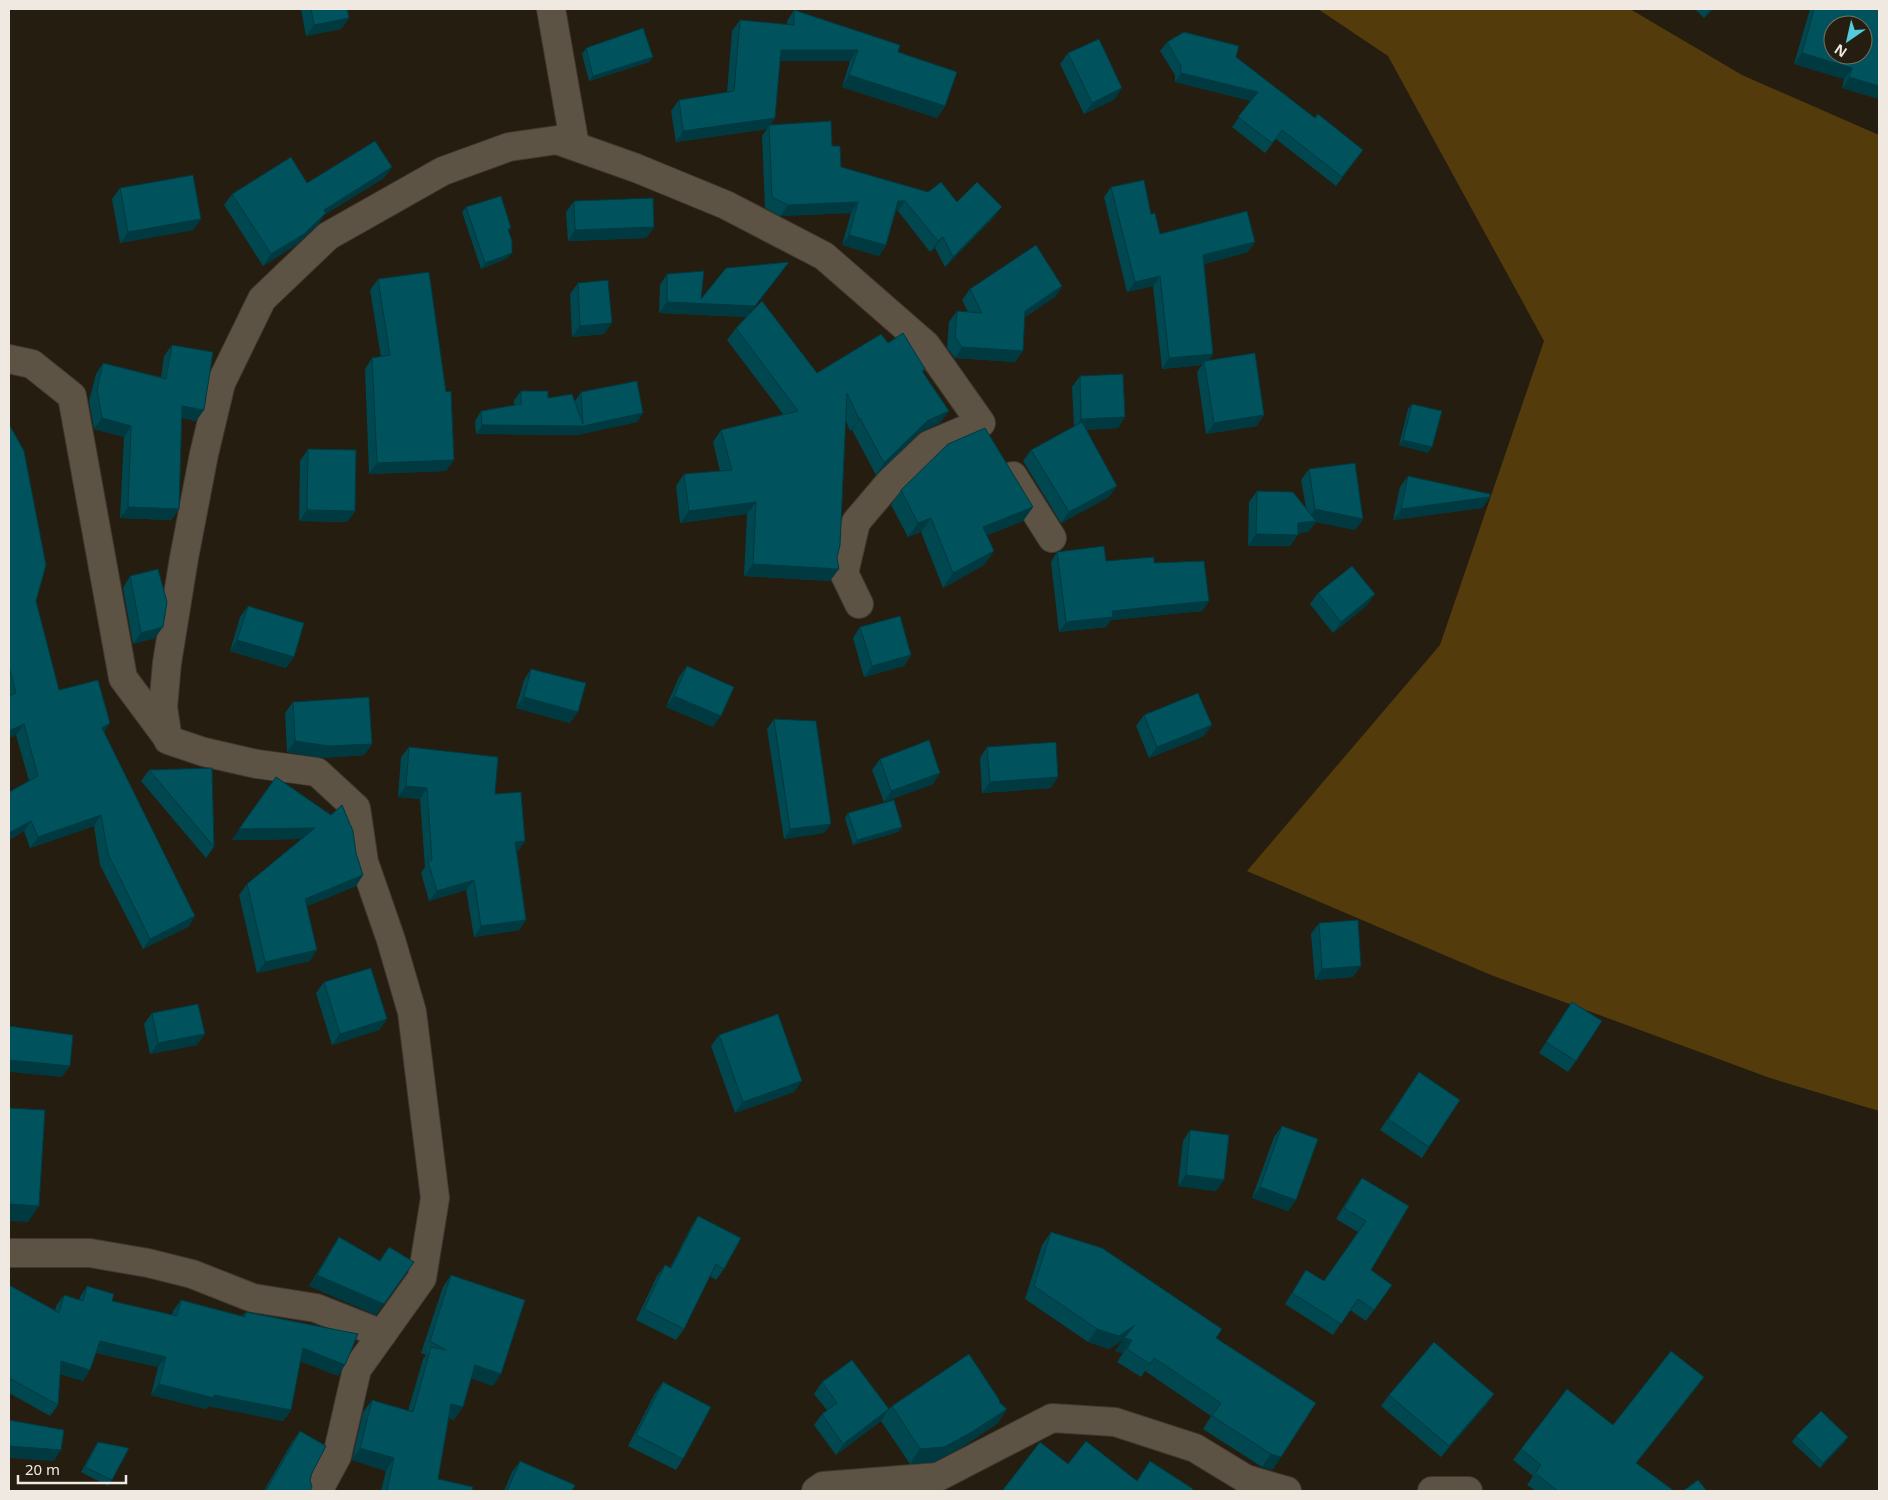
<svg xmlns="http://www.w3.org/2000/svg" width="1888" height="1500" viewBox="0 0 1888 1500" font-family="'Noto Sans',sans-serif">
<rect width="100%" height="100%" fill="#251d10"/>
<polygon fill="#543b0c" points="1318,9 1630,9 1742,75 1879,135 1879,1111 1770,1078 1491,975 1247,871 1440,645 1544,341 1388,56"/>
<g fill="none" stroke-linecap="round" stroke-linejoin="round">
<g stroke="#403932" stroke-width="30">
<g id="street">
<polyline points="551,9 575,146"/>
<polyline points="9,359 32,364 72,396 123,678 166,736"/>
<polyline points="1013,476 1052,538"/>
<polyline points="9,1253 90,1253 148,1263 192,1274 253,1298 316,1308 382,1334 357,1369 337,1456 318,1491"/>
<polyline points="382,1334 422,1278 435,1198 412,1012 391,940 364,862 356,808 317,772 257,764 204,752 168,740 163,707 167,663 184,558 204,454 221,383 262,299 328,236 443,171 509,147 557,140 636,168 726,205 824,256 926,345 981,423 929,445 890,482 856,522 844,573 859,604"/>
<polyline points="816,1491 823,1486 938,1477 1052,1418 1115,1422 1195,1448 1246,1479 1287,1491"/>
<polyline points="1432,1491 1468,1491"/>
</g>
</g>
<use href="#street" stroke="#5d5345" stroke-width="28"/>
</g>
<g fill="#00474f">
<polygon points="301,9 347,9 349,18 341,29 306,36"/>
<polygon points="1695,9 1713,9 1704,18"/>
<polygon points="1810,9 1879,9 1879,99 1842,88 1844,79 1794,64"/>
<polygon points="794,10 898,52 945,106 937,118 842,87 850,61 780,61 775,118 770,125 832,146 841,167 957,202 994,217 945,267 935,248 930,252 898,211 896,211 886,245 879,256 842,245 851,213 780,216 765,208 762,136 767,129 676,142 671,111 679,100 727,93 732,31 740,20 787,25 787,21"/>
<polygon points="1167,42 1236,57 1315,118 1363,150 1336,186 1276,139 1265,153 1232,127 1251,101 1175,82 1175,75 1160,51"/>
<polygon points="586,48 653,57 649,62 589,81 582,54"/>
<polygon points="1068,53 1115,99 1084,114 1060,64"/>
<polygon points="392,167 384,178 324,215 318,224 296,245 263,266 224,205 232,194 307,183"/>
<polygon points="1111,187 1151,214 1160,234 1248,252 1204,264 1213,354 1209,360 1257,426 1206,434 1197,372 1202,365 1162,369 1153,286 1127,292 1104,197"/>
<polygon points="120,188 193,230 120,243 112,199"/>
<polygon points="574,201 654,227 646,238 568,241 566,212"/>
<polygon points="466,207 511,228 508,231 508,258 481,269 462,212"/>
<polygon points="789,262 781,273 749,314 817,373 888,343 925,369 923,372 940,423 919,433 876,475 852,430 850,431 846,421 830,581 744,576 747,514 680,523 676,486 684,474 720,471 713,442 721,430 783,414 727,340 736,328 746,317 659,313 660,285 667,274 701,299"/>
<polygon points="378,279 446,392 446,471 369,474 365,369 372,358 381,357 370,290"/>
<polygon points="578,283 604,334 572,337 570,294"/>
<polygon points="1062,286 1055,297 1025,317 1015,362 955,358 947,348 949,322 957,311 968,312 962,300 970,289"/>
<polygon points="172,345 204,410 196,421 182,418 179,509 171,520 120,518 124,437 94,429 89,401 96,374 103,363 161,377 164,356"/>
<polygon points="1080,376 1118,428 1086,430 1109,497 1061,523 1023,461 1031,450 1074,427 1072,387"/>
<polygon points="521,391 548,398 575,403 575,401 581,392 643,413 637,422 577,435 476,434 475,421 481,411 514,405 514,400"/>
<polygon points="1412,404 1428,453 1399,445 1408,409"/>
<polygon points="9,424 36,601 59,690 104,732 195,916 188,927 143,949 100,865 94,826 30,848 24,831 9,840 9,792 29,781 16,735 9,738"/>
<polygon points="308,449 355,511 347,522 299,521 300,461"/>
<polygon points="1309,469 1363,519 1355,530 1316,522 1308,532 1298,533 1290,546 1248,546 1249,502 1257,491 1306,508 1301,480"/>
<polygon points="1408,476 1490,497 1482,508 1393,520 1400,487"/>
<polygon points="901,490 1033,507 1023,521 987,535 994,551 984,565 943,588 921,532 908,537 891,505"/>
<polygon points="1057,552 1106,561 1154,563 1209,601 1202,611 1111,620 1106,627 1059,632 1051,562"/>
<polygon points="130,576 155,638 133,644 123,588"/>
<polygon points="1318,593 1367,605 1333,633 1310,604"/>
<polygon points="248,606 286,668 230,651 240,617"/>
<polygon points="860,627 911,655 904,666 864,677 853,638"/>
<polygon points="687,666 713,727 666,707 679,677"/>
<polygon points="531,669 570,723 516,708 524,680"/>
<polygon points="293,702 372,744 364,755 322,758 287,752 285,713"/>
<polygon points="1144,715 1204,736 1149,758 1136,726"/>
<polygon points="774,719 824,833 784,839 767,729"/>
<polygon points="409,747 495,794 525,841 518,851 517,851 526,920 519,930 474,937 466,890 429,901 421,873 425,867 420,799 398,797 401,757"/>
<polygon points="987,747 1051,788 982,793 980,758"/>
<polygon points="880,759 933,784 884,802 872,770"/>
<polygon points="149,770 214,847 206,858 141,781"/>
<polygon points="276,777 356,853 363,875 356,886 307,906 310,961 257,973 239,895 247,884 301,839 232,840"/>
<polygon points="848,813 902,827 898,832 853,845 845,818"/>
<polygon points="1319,923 1353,977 1315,980 1311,934"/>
<polygon points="324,982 387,1019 379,1030 332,1045 316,993"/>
<polygon points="1572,1002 1576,1061 1568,1072 1539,1053"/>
<polygon points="152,1013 197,1045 150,1054 144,1024"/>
<polygon points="719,1035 794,1092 735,1113 711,1046"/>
<polygon points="1419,1072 1429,1147 1422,1158 1380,1130"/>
<polygon points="1282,1126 1296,1200 1288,1211 1252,1198 1274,1137"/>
<polygon points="1190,1130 1216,1191 1178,1186 1183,1141"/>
<polygon points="1362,1178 1371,1270 1392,1285 1366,1321 1350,1310 1333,1335 1285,1304 1306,1270 1324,1281 1358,1232 1336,1219 1354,1189"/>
<polygon points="698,1216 724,1269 716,1280 710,1276 684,1329 676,1340 636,1320 657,1276 665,1265 670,1268 691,1227"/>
<polygon points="1051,1232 1216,1338 1281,1457 1272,1470 1262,1467 1203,1429 1211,1416 1145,1371 1141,1377 1117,1362 1123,1353 1115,1351 1123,1340 1109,1349 1088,1342 1025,1299 1042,1245"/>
<polygon points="339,1237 379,1261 389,1247 376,1315 309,1286 332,1248"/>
<polygon points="451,1275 493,1386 471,1378 454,1420 449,1418 438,1479 472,1491 381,1491 386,1471 352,1460 363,1412 372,1400 408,1411 423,1359 426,1355 421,1353 443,1287"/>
<polygon points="9,1285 55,1310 56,1306 64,1295 79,1300 80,1297 87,1286 112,1301 172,1315 173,1311 181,1300 242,1316 246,1312 338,1376 300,1361 291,1410 283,1421 208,1406 206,1409 151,1395 158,1367 96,1353 83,1381 60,1374 58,1405 50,1416 9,1393"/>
<polygon points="1704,1377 1696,1388 1636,1463 1674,1491 1536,1491 1527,1485 1533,1476 1513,1460 1521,1449 1613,1425"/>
<polygon points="663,1382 683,1459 676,1470 628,1446 655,1393"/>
<polygon points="822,1382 889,1409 892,1406 999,1402 1007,1409 997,1424 962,1447 934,1462 910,1464 881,1421 836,1455 814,1425 822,1414 827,1410 814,1394"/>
<polygon points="1494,1394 1486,1405 1441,1457 1381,1406 1389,1395"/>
<polygon points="300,1431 312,1473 310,1480 310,1491 264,1491 292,1442"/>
<polygon points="1796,1436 1848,1437 1844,1443 1820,1468 1792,1442"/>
<polygon points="98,1442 112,1480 108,1486 81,1472 94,1448"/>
<polygon points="520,1461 572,1491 504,1491 512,1472"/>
</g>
<g fill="#003940">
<polygon points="1710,9 1713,9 1704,18"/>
<polygon points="349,18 341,29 306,36 314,25"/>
<polygon points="781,50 858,50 850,61 773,61"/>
<polygon points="1802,53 1852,68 1844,79 1794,64"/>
<polygon points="653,57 649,62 589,81 593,76"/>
<polygon points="1181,73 1258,92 1251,101 1175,82"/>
<polygon points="849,75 945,106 937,118 842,87"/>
<polygon points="1849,77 1879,86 1879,99 1842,88"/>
<polygon points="1122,88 1115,99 1084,114 1092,103"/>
<polygon points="775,118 767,129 676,142 683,131"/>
<polygon points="392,167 384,178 324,215 318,224 296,245 263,266 271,254 324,210"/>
<polygon points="898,201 905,201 898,211 891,212"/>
<polygon points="858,202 851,213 780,216 788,205"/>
<polygon points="1002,207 994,217 945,267 953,257"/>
<polygon points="201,219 193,230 120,243 128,232"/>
<polygon points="654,227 646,238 568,241 575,230"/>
<polygon points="849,235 886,245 879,256 842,245"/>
<polygon points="943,237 935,248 930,252 938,241"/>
<polygon points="1255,242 1248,252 1196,266 1203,255"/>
<polygon points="512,253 508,258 481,269 485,263"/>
<polygon points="789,262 781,273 747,317 659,313 667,302 755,306"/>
<polygon points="1160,276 1153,286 1127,292 1135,282"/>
<polygon points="1062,286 1055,297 1017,322 1025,311"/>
<polygon points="612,323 604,334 572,337 580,326"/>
<polygon points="962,347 1023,351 1015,362 955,358"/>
<polygon points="1213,354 1206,364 1204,361 1202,365 1162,369 1169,358"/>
<polygon points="182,406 204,410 196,421 175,417"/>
<polygon points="949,411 940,423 919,433 876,475 884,463 927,421"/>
<polygon points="643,413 637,422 577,435 476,434 482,425 583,426"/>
<polygon points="1264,415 1257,426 1206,434 1214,423"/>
<polygon points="1125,417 1118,428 1074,430 1081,419"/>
<polygon points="102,418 131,426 124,437 94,429"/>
<polygon points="860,418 852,430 850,431 859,419"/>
<polygon points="1403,440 1432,447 1428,453 1399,445"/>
<polygon points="454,460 446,471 369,474 377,463"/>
<polygon points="1117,486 1109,497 1061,523 1069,512"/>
<polygon points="1490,497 1482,508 1393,520 1401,509"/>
<polygon points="756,502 747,514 680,523 689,511"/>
<polygon points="128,507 179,509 171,520 120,518"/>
<polygon points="1033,507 1023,521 973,541 983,527"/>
<polygon points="1315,509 1363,519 1355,530 1316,522 1308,532 1291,535 1298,523 1307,520"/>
<polygon points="307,510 355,511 347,522 299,521"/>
<polygon points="931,518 921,532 908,537 918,523"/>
<polygon points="1256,534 1298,535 1290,546 1248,546"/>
<polygon points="994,551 984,565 943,588 953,573"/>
<polygon points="753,564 839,569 830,581 744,576"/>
<polygon points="1375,594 1367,605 1333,633 1341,622"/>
<polygon points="1209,601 1202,611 1111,620 1106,627 1059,632 1066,622 1112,611"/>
<polygon points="163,627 155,638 133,644 141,633"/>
<polygon points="237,640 294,657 286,668 230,651"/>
<polygon points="911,655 904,666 864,677 872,666"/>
<polygon points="674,696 721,716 713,727 666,707"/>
<polygon points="524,697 578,712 570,723 516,708"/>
<polygon points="110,723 103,734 102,728"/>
<polygon points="24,724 16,735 9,738 9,731"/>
<polygon points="1212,725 1204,736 1149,758 1157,747"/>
<polygon points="295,741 372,744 364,755 322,758 287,752"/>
<polygon points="940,773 933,784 884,802 891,791"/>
<polygon points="1058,777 1051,788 982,793 990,782"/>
<polygon points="406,786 427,788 420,799 398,797"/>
<polygon points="101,815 94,826 30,848 38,837"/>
<polygon points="31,821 24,831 9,840 9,833"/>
<polygon points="831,824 824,833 784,839 790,829"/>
<polygon points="902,827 898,832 853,845 857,840"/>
<polygon points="315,828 307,839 232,840 239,829"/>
<polygon points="525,841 518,851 508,852 515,842"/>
<polygon points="363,875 356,886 298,910 305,899"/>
<polygon points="474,880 466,890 429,901 437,891"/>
<polygon points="195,916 188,927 143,949 150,939"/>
<polygon points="526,920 519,930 474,937 481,926"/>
<polygon points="317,950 310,961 257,973 265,962"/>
<polygon points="1361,966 1353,977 1315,980 1322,969"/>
<polygon points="387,1019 379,1030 332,1045 340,1034"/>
<polygon points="205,1034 197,1045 150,1054 158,1043"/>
<polygon points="9,1060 70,1066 62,1077 9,1072"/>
<polygon points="802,1081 794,1092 735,1113 743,1102"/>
<polygon points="1186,1175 1224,1180 1216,1191 1178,1186"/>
<polygon points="1260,1187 1296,1200 1288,1211 1252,1198"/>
<polygon points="9,1204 39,1206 28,1222 9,1221"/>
<polygon points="414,1262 376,1315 309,1286 317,1275"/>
<polygon points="1135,1325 1132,1340 1123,1353 1115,1351 1123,1340 1109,1349 1088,1342 1097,1329"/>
<polygon points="100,1341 166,1357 158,1367 92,1352"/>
<polygon points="303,1348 345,1365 338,1376 295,1359"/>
<polygon points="61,1361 90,1370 83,1381 53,1372"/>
<polygon points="475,1365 501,1374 493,1386 467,1377"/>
<polygon points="1704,1377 1696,1388 1628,1474 1636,1463"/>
<polygon points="159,1384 214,1395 291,1410 283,1421 208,1406 206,1409 151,1395"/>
<polygon points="1494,1394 1486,1405 1441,1457 1449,1446"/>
<polygon points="451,1404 463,1407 454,1420 443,1416"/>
<polygon points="889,1409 881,1421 836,1455 843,1444"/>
<polygon points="1007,1409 997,1424 962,1447 934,1462 910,1464 920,1449"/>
<polygon points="1848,1437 1844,1443 1820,1468 1823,1463"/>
<polygon points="9,1446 61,1450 54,1461 9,1458"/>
<polygon points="360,1448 394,1458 386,1471 352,1460"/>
<polygon points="1271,1454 1281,1457 1272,1470 1262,1467"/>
</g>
<g fill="#00525c" stroke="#003940" fill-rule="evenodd">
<polygon points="311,9 347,9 349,18 314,25"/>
<path d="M1814,9h65v77l-30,-9 3,-9 -50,-15zM1833,25h30v30h-30z"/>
<polygon points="794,10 900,45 898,52 957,72 945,106 849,75 858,50 781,50 775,118 683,131 679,100 734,91 740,20 794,25"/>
<polygon points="643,28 653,57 593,76 586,48"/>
<polygon points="1184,32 1239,46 1236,57 1315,118 1318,114 1363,150 1342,177 1282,130 1272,143 1238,117 1258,92 1181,73 1181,66 1167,42"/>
<polygon points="1099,39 1122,88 1092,103 1068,53"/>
<polygon points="831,121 832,146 840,146 841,167 928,192 941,182 957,202 977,182 1002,207 953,257 943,237 938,241 905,201 898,201 886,245 849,235 858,202 788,205 772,197 769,125"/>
<polygon points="375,141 392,167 324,210 326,213 304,234 271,254 232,194 291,157 307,183"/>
<polygon points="193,175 201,219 128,232 120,188"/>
<polygon points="1144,180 1151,214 1155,213 1160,234 1247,211 1255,242 1203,255 1213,354 1169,358 1160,276 1135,282 1111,187"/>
<polygon points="501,196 511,228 508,229 512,241 512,253 485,263 466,207"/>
<polygon points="653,198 654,227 575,230 574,201"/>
<polygon points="1036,245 1062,286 1025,311 1023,351 962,347 955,337 957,311 982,313 970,289"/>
<polygon points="789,262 755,306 667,302 667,274 704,271 701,299 726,268"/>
<polygon points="429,272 446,392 451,391 454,460 377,463 372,358 390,355 378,279"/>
<polygon points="608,280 612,323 580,326 578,283"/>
<polygon points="762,301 817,373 881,334 888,343 903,333 925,369 922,371 949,411 927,421 884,463 860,418 859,419 847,393 840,545 837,558 839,569 753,564 756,502 689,511 684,474 732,470 721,430 798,411 736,328"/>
<polygon points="172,345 213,352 204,410 182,406 179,509 128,507 131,426 102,418 97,390 103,363 166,379"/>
<polygon points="1255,353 1264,415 1214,423 1204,361"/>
<polygon points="1123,374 1125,417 1081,419 1080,376"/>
<polygon points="637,381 643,413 583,426 482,425 481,411 521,404 521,391 548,391 548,398 572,394 583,424 581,392"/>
<polygon points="1412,404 1442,411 1432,447 1403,440"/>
<polygon points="1082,422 1117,486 1069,512 1031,450"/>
<polygon points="9,424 24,451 46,565 36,601 59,690 98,680 110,723 102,728 195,916 150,939 108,854 101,815 38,837 31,821 9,833 9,792 38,776 24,724 9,731 9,696 16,693 9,667"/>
<polygon points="985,428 1033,507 983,527 994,551 953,573 931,518 918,523 901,490 948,444"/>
<polygon points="308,449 356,450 355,511 307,510"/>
<polygon points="1355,463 1363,519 1315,509 1309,469"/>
<polygon points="1408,476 1490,494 1490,497 1401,509"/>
<polygon points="1257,491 1293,492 1316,521 1298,523 1298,535 1256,534"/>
<polygon points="1104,546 1106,561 1154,557 1154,563 1204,561 1209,601 1112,611 1113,617 1066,622 1057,552"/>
<polygon points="1352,566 1375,594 1341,622 1318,593"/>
<polygon points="158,569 167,602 163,627 141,633 130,576"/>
<polygon points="248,606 304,623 294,657 237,640"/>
<polygon points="900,616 911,655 872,666 860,627"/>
<polygon points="687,666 734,687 721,716 674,696"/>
<polygon points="531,669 586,683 578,712 524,697"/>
<polygon points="1198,693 1212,725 1157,747 1144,715"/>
<polygon points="369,697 372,744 329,746 295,741 293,702"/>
<polygon points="774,719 816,721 831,824 790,829"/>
<polygon points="929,740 940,773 891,791 880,759"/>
<polygon points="1056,742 1058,777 990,782 987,747"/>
<polygon points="409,747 498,757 495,794 521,792 525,841 515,842 526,920 481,926 474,880 437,891 428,862 432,860 427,788 406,786"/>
<polygon points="212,768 214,847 149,770"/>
<polygon points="276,777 331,815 342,805 353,831 356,853 363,875 305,899 317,950 265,962 247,884 315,828 239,829"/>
<polygon points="894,800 902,827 857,840 848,813"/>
<polygon points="1358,920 1361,966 1322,969 1319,923"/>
<polygon points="371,968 387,1019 340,1034 324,982"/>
<polygon points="1572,1002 1602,1021 1576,1061 1546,1042"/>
<polygon points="198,1004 205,1034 158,1043 152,1013"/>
<polygon points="778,1014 802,1081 743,1102 719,1035"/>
<polygon points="9,1026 73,1035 70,1066 9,1060"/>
<polygon points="1419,1072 1460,1100 1429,1147 1388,1119"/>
<polygon points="9,1108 45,1110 39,1206 9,1204"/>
<polygon points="1282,1126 1318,1139 1296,1200 1260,1187"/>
<polygon points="1190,1130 1229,1135 1224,1180 1186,1175"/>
<polygon points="1362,1178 1409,1206 1371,1270 1392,1285 1374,1310 1358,1299 1341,1324 1292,1293 1306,1270 1324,1281 1366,1221 1344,1208"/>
<polygon points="698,1216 741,1238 724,1269 716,1264 684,1329 644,1309 665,1265 671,1268"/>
<polygon points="1051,1232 1102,1248 1222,1329 1216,1338 1316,1403 1281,1457 1271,1454 1212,1416 1221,1403 1154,1358 1150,1364 1127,1349 1132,1340 1124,1338 1135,1325 1119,1336 1097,1329 1034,1286"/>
<polygon points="339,1237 380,1261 389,1247 414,1262 384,1304 317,1275"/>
<polygon points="451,1275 525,1300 501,1374 475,1365 463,1407 451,1404 438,1479 473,1487 472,1491 387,1491 394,1458 360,1448 372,1400 413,1412 431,1347 446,1350 430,1341"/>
<polygon points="9,1285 59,1313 64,1295 83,1301 87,1286 114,1294 112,1301 177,1316 181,1300 245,1317 246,1312 358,1334 345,1365 303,1348 291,1410 214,1395 214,1398 159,1384 166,1357 100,1341 90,1370 61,1361 58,1405 9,1378"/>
<polygon points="1434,1342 1494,1394 1449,1446 1389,1395"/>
<polygon points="1671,1351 1704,1377 1636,1463 1674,1491 1558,1491 1535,1473 1541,1465 1521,1449 1567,1389 1613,1425"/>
<polygon points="969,1354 1000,1401 999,1402 1007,1409 972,1432 944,1447 920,1449 892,1406"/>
<polygon points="852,1360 889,1409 843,1444 822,1414 837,1403 822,1382"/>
<polygon points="663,1382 711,1407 683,1459 636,1435"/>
<polygon points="1821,1411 1848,1437 1823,1463 1796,1436"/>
<polygon points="9,1420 64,1430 61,1450 9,1446"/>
<polygon points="300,1431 326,1446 312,1473 310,1480 312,1487 310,1491 266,1491"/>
<polygon points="1086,1441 1137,1481 1150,1461 1193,1489 1191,1491 1002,1491 1040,1442 1068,1464"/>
<polygon points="98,1442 129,1448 112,1480 85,1467"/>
<polygon points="520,1461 575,1485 572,1491 507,1491"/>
<polygon points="1698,1480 1707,1491 1683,1491"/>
</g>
<rect width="1888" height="1500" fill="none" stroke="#efe9e1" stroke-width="20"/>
<g transform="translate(1848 40) rotate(214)"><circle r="24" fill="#251d10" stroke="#766f64"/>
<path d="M0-4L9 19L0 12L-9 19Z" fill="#54cadd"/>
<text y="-8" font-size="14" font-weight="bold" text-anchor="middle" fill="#efe9e1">N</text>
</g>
<path d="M18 1475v8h108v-8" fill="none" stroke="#efe9e1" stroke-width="2.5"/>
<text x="25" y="1475" font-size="15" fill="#efe9e1" stroke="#251d10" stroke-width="4" paint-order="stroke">20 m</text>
</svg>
